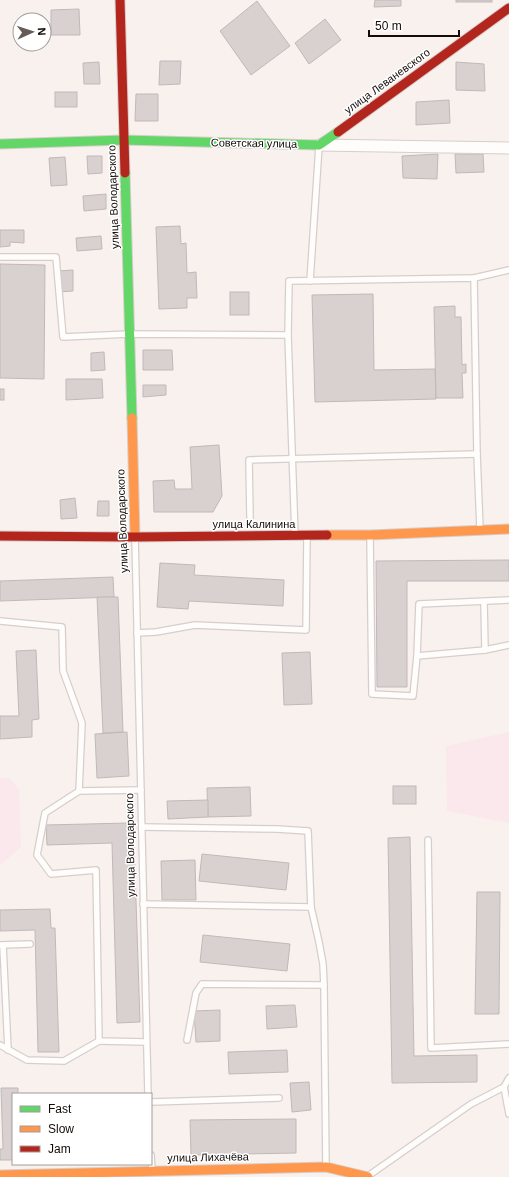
<svg xmlns="http://www.w3.org/2000/svg" width="509" height="1177" viewBox="0 0 509 1177" font-family="Helvetica,sans-serif">
<rect width="100%" height="100%" fill="#f9f1ed"/>
<g fill="#fae8ec">
<polygon points="509,732 509,823 447,811 446,746"/>
<polygon points="0,778 10,778 19,790 21,847 0,865"/>
</g>
<g fill="#d9d1d0" stroke="#c1b9b9">
<polygon points="375,0 401,0 401,6 374,7"/>
<rect x="456" y="0" width="36" height="2"/>
<polygon points="257,1 290,46 251,75 220,31"/>
<polygon points="79,9 80,35 51,35 51,10"/>
<polygon points="325,19 341,40 309,64 295,43"/>
<polygon points="160,61 181,61 180,84 159,85"/>
<polygon points="99,62 100,84 84,84 83,63"/>
<polygon points="456,62 484,64 485,91 456,90"/>
<rect x="55" y="92" width="22" height="15"/>
<polygon points="136,94 158,94 158,121 135,121"/>
<polygon points="449,100 450,123 416,125 416,102"/>
<polygon points="438,154 437,179 403,178 402,156"/>
<polygon points="455,154 483,154 484,172 456,173"/>
<polygon points="87,156 102,156 102,173 88,174"/>
<polygon points="65,157 67,185 51,186 49,158"/>
<polygon points="106,194 106,209 84,211 83,196"/>
<polygon points="180,226 181,244 186,243 187,273 196,272 197,298 187,298 187,308 159,309 156,227"/>
<polygon points="0,230 24,230 24,243 10,242 10,246 0,247"/>
<polygon points="101,236 102,249 77,251 76,238"/>
<polygon points="0,264 45,265 44,379 0,378"/>
<polygon points="73,270 73,291 58,292 57,271"/>
<rect x="230" y="292" width="19" height="23"/>
<polygon points="373,294 374,370 435,369 436,399 315,402 312,295"/>
<polygon points="455,306 455,317 461,317 462,365 466,364 466,373 462,373 463,398 436,398 434,307"/>
<polygon points="143,350 172,350 173,370 143,370"/>
<polygon points="104,352 105,370 91,371 91,353"/>
<polygon points="66,379 102,379 103,398 66,400"/>
<polygon points="143,385 166,385 166,395 143,397"/>
<rect x="0" y="389" width="4" height="11"/>
<polygon points="219,445 222,496 213,512 154,512 153,481 174,480 175,489 192,489 190,447"/>
<polygon points="75,498 77,518 61,519 60,500"/>
<polygon points="98,501 109,501 109,516 97,516"/>
<polygon points="509,560 509,581 407,581 407,687 377,687 376,561"/>
<polygon points="160,563 195,565 194,575 284,580 283,606 189,601 188,609 157,607"/>
<polygon points="113,577 114,597 0,601 0,581"/>
<polygon points="97,597 118,597 123,732 103,733"/>
<polygon points="36,650 39,719 32,720 32,737 0,739 0,716 19,716 16,651"/>
<polygon points="310,652 312,704 284,705 282,653"/>
<polygon points="127,732 129,776 97,778 95,734"/>
<rect x="393" y="786" width="23" height="18"/>
<polygon points="250,787 251,816 208,817 207,788"/>
<polygon points="208,800 208,817 168,819 167,801"/>
<polygon points="128,823 128,839 134,839 140,1022 117,1023 112,843 47,845 46,825"/>
<polygon points="410,837 414,1056 477,1055 477,1082 392,1083 388,838"/>
<polygon points="202,854 289,863 286,890 199,881"/>
<polygon points="195,860 196,900 162,900 161,861"/>
<polygon points="477,892 500,892 499,1014 475,1014"/>
<polygon points="50,909 51,928 55,928 59,1052 38,1052 35,930 0,931 0,910"/>
<polygon points="203,935 290,944 287,971 200,962"/>
<polygon points="295,1005 297,1027 267,1029 266,1006"/>
<polygon points="220,1010 220,1041 196,1042 194,1011"/>
<polygon points="287,1050 288,1072 229,1074 228,1052"/>
<polygon points="309,1082 311,1110 292,1112 290,1083"/>
<polygon points="1,1088 18,1088 18,1094 13,1094 13,1160 0,1160 0,1149 3,1149"/>
<polygon points="296,1119 296,1153 191,1155 190,1120"/>
</g>
<g fill="none" stroke-linecap="round" stroke-linejoin="round">
<g stroke="#d6ceca" stroke-width="8">
<g id="lane">
<polyline points="0,257 56,257 63,337 129,334 288,335 295,536"/>
<polyline points="474,278 509,270"/>
<polyline points="310,281 319,146"/>
<polyline points="288,335 289,281 474,278 477,454 480,529"/>
<polyline points="250,517 249,460 477,454"/>
<polyline points="370,536 372,694 413,696 417,656 485,650 509,645"/>
<polyline points="135,537 148,1094"/>
<polyline points="484,602 485,650"/>
<polyline points="0,621 62,627 63,671 82,723 79,791"/>
<polyline points="137,633 156,632 195,625 306,630 307,536"/>
<polyline points="417,656 419,604 509,600"/>
<polyline points="141,790 79,791 45,813 37,855 51,874 96,870 99,1041 146,1042"/>
<polyline points="142,827 277,829 308,831 311,907 319,942 323,964 324,985 326,1167"/>
<polyline points="428,840 431,1048 509,1044"/>
<polyline points="143,904 311,907"/>
<polyline points="0,945 30,944"/>
<polyline points="3,945 8,1050"/>
<polyline points="187,1040 196,993 202,984 324,985"/>
<polyline points="0,1045 27,1060 64,1061 99,1041"/>
<polyline points="504,1087 509,1114"/>
<polyline points="151,1102 279,1098"/>
<polyline points="151,1155 152,1171"/>
<polyline points="368,1176 471,1104 504,1087 509,1078"/>
</g>
</g>
<g stroke="#d6ceca" stroke-width="13">
<polyline id="street" points="319,145 509,148"/>
</g>
<g stroke="#d6ceca" stroke-width="11">
<g id="fast">
<polyline points="0,144 124,140 319,145 338,132"/>
<polyline points="125,173 132,418"/>
</g>
</g>
<g stroke="#d6ceca" stroke-width="11">
<g id="slow">
<polyline points="132,418 135,537"/>
<polyline points="327,535 370,535 509,529"/>
<polyline points="0,1175 326,1167 368,1177"/>
</g>
</g>
<g stroke="#d6ceca" stroke-width="11">
<g id="jam">
<polyline points="120,0 125,173"/>
<polyline points="338,132 509,8"/>
<polyline points="0,536 135,537 327,535"/>
</g>
</g>
<use href="#lane" stroke="#fefdfc" stroke-width="5.5"/>
<use href="#street" stroke="#fefdfc" stroke-width="11"/>
<use href="#fast" stroke="#63d668" stroke-width="9"/>
<use href="#slow" stroke="#ff974d" stroke-width="9"/>
<use href="#jam" stroke="#b3261e" stroke-width="9"/>
</g>
<g text-anchor="middle" dominant-baseline="central" stroke-width="3" stroke-linejoin="round" paint-order="stroke">
<g font-size="11" fill="#130b07" stroke="#fff">
<text transform="translate(387 81) rotate(-36)">улица Леваневского</text>
<text transform="translate(254 143) rotate(1)">Советская улица</text>
<text transform="translate(113 197) rotate(-92)">улица Володарского</text>
<text transform="translate(122 521) rotate(-92)">улица Володарского</text>
<text x="254" y="524">улица Калинина</text>
<text transform="translate(130 845) rotate(-91)">улица Володарского</text>
<text transform="translate(208 1157) rotate(-1)">улица Лихачёва</text>
</g>
</g>
<rect x="12" y="1093" width="140" height="72" fill="#ffffff" stroke="#a19d9c"/>
<rect x="20" y="1106" width="20" height="6" fill="#63d668" stroke="#a19d9c"/>
<text x="48" y="1113" font-size="12" fill="#130b07">Fast</text>
<rect x="20" y="1126" width="20" height="6" fill="#ff974d" stroke="#a19d9c"/>
<text x="48" y="1133" font-size="12" fill="#130b07">Slow</text>
<rect x="20" y="1146" width="20" height="6" fill="#b3261e" stroke="#a19d9c"/>
<text x="48" y="1153" font-size="12" fill="#130b07">Jam</text>
<g transform="translate(32 32) rotate(87)"><circle r="19" fill="#ffffff" stroke="#a19d9c"/>
<path d="M0-3L7 15L0 10L-7 15Z" fill="#645c58"/>
<text y="-6" font-size="11" font-weight="bold" text-anchor="middle" fill="#130b07">N</text>
</g>
<path d="M369 30v6h90v-6" fill="none" stroke="#130b07" stroke-width="2"/>
<text x="375" y="30" font-size="12" fill="#130b07" stroke="#ffffff" stroke-width="3" paint-order="stroke">50 m</text>
</svg>
